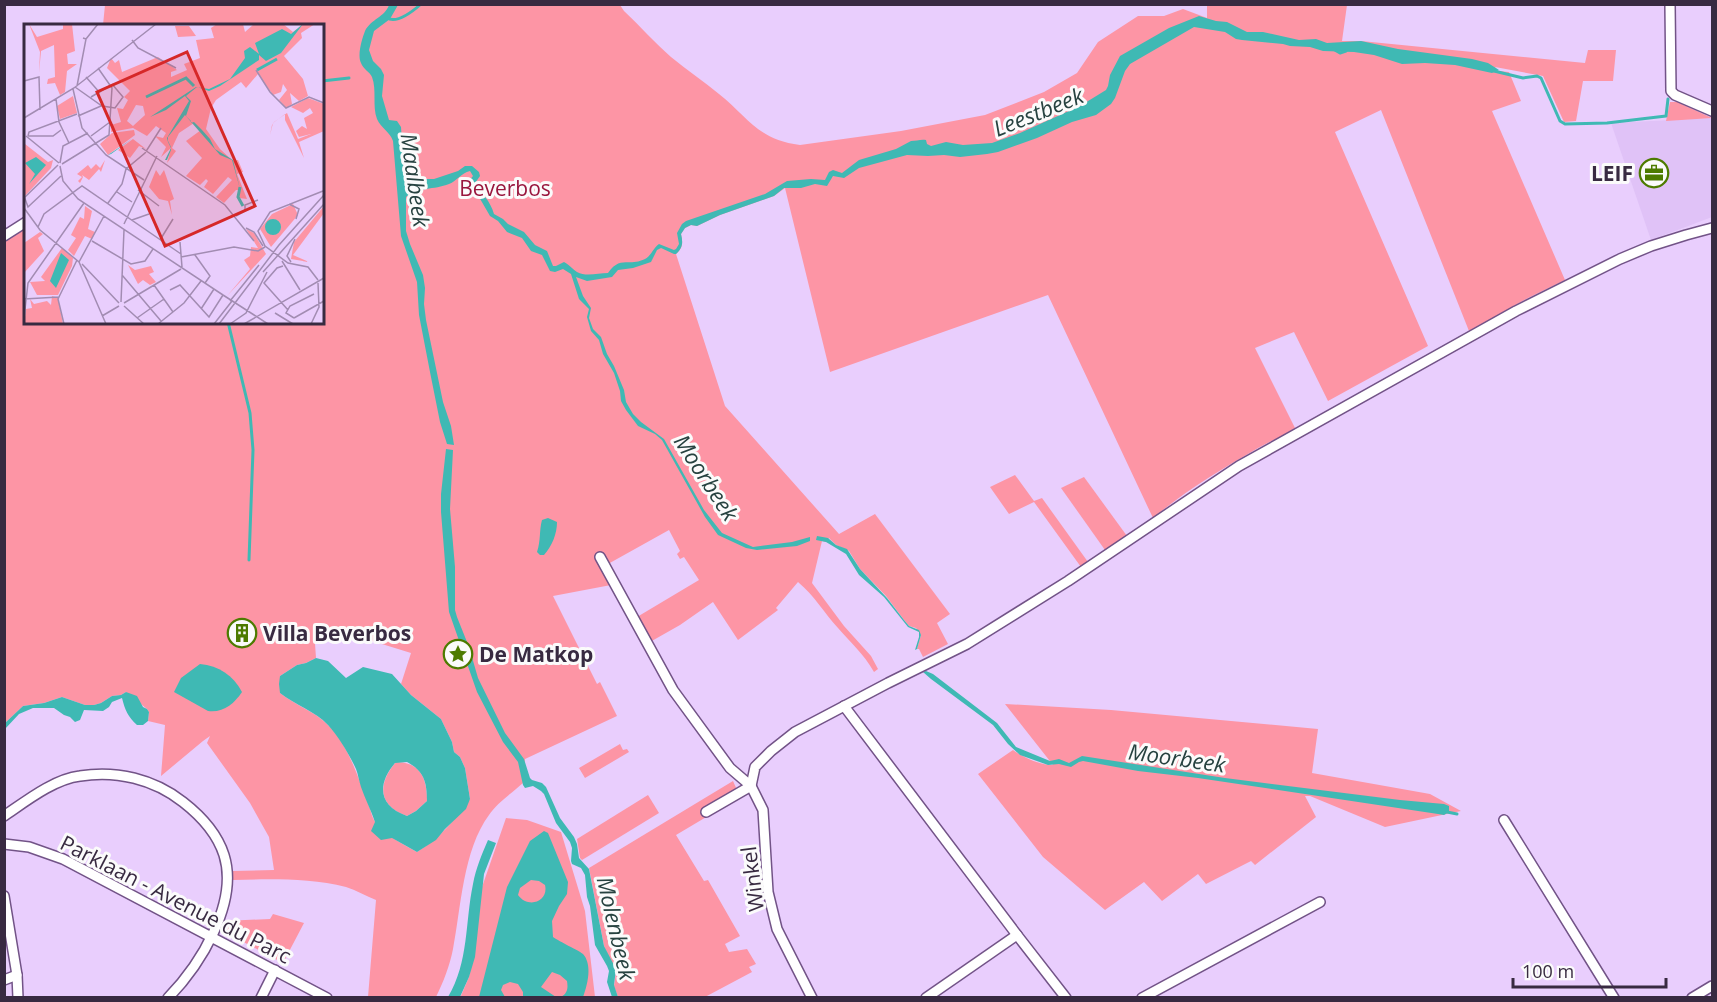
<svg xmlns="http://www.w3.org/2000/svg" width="1717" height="1002" viewBox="0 0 1717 1002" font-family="'Open Sans',sans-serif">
<rect width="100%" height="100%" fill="#e9cefd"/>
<polygon fill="#e0c2f7" points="1712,118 1712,217 1651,240 1611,123"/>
<g fill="#fd95a5" fill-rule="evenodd">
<path d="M105,5h515l4,6c16,15 31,32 47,46 16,13 32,24 48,37 30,24 39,46 81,51l101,-14 84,-16 59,-23 33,-19 21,-31 40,-26h26l19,-7 24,9v-13h140l-5,36h19l224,22 3,-13h28l-3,31h-30l-7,40 -12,1 -21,-46 -48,-9 3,4 11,1 12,29 -29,10 73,169 -37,18 -59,33 -88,-221 -46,22 93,214 -100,55 -34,-69 -39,16 40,80c-12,8 -24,13 -37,20 -36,21 -73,43 -105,70l-105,-223 -218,77 -45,-184 -11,8 -54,19 -23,11 -6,-1 -6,3 -4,6c2,9 2,14 -5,20l49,152 114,128 36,-20 75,100 -13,9 11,21 -25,13 -4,-8h-2l4,-14 -5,-7 -7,-2 -5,-6 -18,-24 -26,-27 -11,-18 -13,-6 -7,-7 -3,4 -4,-1 -10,42 32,43 27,30 7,13 -4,3c-11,-19 -22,-28 -36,-44 -14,-15 -23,-32 -40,-46l-22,26 2,2 -40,30 -25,-38 -33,23 -30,17 -13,-25 62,-37 -15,-23 -4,2 -3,-5 3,-3 -11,-21 -61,34 3,21 -58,11 44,88 3,-2 17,34 -92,43 -2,24c-11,10 -26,20 -34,32 -26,35 -28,93 -36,134 -3,16 -10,34 -17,48h-68l8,-97c-10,-4 -20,-10 -30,-13 -37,-9 -76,-8 -113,-7v-9l41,-1 -5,-33 -19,-34 -43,-60 3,-7 -7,5 -42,35 4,-51 -17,-4 1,-9 -2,-3 -21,-17 -5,3 -9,1 -11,7 -7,2h-9l-23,-8 -18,6 -21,3 -18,17v-482l20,-14 1,95h296v-296l-219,-1zM314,629l42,7 55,17 -10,31 10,11 30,24 11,23 2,10 6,5 5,11 5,31c-15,21 -31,40 -53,53 -14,-8 -31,-16 -41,-29 -4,-5 -5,-12 -7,-17 -11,-28 -20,-61 -42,-82 -13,-13 -32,-19 -47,-31v-17l17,-11 9,-2 10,-5z"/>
<polygon points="1670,102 1677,102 1712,118 1666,121"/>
<polygon points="1015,475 1034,501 1042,498 1088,562 1081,567 1034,502 1009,514 990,487"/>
<polygon points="1084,477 1127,536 1105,550 1061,488"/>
<path d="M1005,704l106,6 207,19 -6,44 118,21 31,17 -76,16 -75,-31h-5l11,21 -61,48 -4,-4 -45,23 -8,-10 -36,27 -18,-19 -39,28 -62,-53 -65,-83 35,-24c11,8 27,15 40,15z"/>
<polygon points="620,744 623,750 627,749 629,752 585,778 579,768"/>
<path d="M396,762c24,0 31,16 31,39l-11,10 -9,5c-29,-10 -30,-32 -11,-54z"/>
<polygon points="733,781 737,790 708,816 676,835 704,881 708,880 740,936 725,944 729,952 747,949 756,964 749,967 752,972 705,997 618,997 614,986 616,973 604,946 589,868"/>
<polygon points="648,795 659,813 582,860 580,858 577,839"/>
<polygon points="506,818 527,820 561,832 585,911 595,997 460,998 469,977 482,887"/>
<polygon points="273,914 304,923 283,963 221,930 224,921 270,919"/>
</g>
<g fill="#3fb9b4" fill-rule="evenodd">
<path d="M389,5h9l-8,14 -16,12 -5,19 4,11 8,8 3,6 -2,21 7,24 8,1 4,6 3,46 3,15 8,-2 9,-7h10l24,-8 7,-5h7l7,6 1,4 -7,10c10,7 17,15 21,28l9,5 5,5 16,8 11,13 12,6 6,15h3l8,-4c6,3 8,7 13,10 9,5 21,1 31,1 12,-18 21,-6 37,-14 7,-4 8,-11 14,-15l15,6 2,-1 3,-5 -2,-11 5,-9 4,-3 79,-27 22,-13 24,-2 14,1 4,-8 4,-2 9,3 17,-13 37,-11 15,-8c5,0 10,-2 15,-1l1,4 4,2 15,-4 17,3 29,-2 28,-10 60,-27 26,-16 2,-4 2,-11 10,-19 49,-28 30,-12 17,5 11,1 20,10h16l36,8 17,-1 11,4 34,-2 37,8 74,10 16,4 11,7 -7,3 -37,-8 -30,-2 -23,1 -28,-9 -20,-3 -31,-1 -13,-4 -20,-1 -7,-2 -41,-4 -6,-1 -11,-7 -31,-5 -64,37 -5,7 -10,27 -4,6 -15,11 -24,7 -35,16 -39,14 -11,2 -27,3 -16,-2 -16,1 -21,-1 -48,13 -15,10 -11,-2 -6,10 -12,-2 -14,4h-17l-10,8 -54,19 -23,11 -6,-1 -6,3 -4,6c2,8 2,14 -5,20h-2l-13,-6 -4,2 -6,12 -18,6 -15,2 -6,7 -25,4 -11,-4 7,19 8,12 -2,10 4,11 8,8 6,17 7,12 10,24 2,12 7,12 8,8 23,17 40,71 18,23 31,14 39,-5 18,-5v4l-13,5 -40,4 -11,-2 -28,-13 -13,-18 -43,-77 -7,-6 -17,-8 -12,-16 -5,-9 -1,-10 -6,-18 -11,-19 -4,-14 -8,-9 -4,-14 2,-8 -10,-10 -8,-25 -8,-5 -8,3 -5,-1 -8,-16 -11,-4 -9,-13 -15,-6 -9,-11 -8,-5 -11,-19 -10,-7 -2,-4v-3l6,-7 -3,-5c-9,2 -13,10 -21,13 -15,6 -31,3 -43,13v34l4,13 13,31 2,13 -1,16 2,16 17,82 8,24 3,19 -7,-1 -7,-22 -10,-50 -11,-57 -2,-33 -16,-46 -8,-95c-3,-9 -12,-13 -16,-22 -5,-13 0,-29 -5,-42 -2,-5 -9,-8 -11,-14 -4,-8 1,-24 4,-32 6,-12 20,-14 24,-26z"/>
<polygon points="446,449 453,450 450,509 455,567 455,610 457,617 469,647 478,678 505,733 524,759 530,778 532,780 542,783 546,787 560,818 574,837 577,844 579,858 589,869 604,946 616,969 614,985 618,997 612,997 607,982 609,971 607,966 595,945 590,906 587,897 585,875 581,868 572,864 571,861 572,848 570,842 556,823 544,794 541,791 533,786 525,788 523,785 518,762 503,742 477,692 449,612 441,512 441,494"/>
<path d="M548,518l9,4c0,12 -5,24 -13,33h-4l-3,-3c4,-12 2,-21 5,-32z"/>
<polygon points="817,536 828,538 836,545 847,549 860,569 887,598 904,620 909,626 919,630 921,635 917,649 915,650 919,637 919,632 908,627 884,597 859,575 846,554 826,542 816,540"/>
<path d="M316,658l12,3 18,17 17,-11 29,7 19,21 30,24 11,23 2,10 6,5 5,11 5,31 -4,10 -21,20 -9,11 -19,12 -25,-14 -11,2 -10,-9 4,-9c-4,-12 -10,-23 -14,-35 -2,-6 -3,-13 -5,-18 -7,-15 -17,-32 -28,-44 -13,-14 -33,-20 -48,-32l-1,-9 1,-8 17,-11 9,-2zM407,762c17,9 20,20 20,39l-11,10 -9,5c-29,-10 -30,-32 -12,-53z"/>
<path d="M200,664c19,2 33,11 42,28 -8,12 -19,21 -34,19l-34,-19 7,-14z"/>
<polygon points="926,671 933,674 997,723 1016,747 1050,761 1059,759 1069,763 1082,756 1225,778 1400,800 1444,804 1449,806 1449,812 1444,815 1438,814 1198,778 1138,771 1083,761 1079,762 1071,767 1059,764 1048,765 1020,755 1008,744 993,725 931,679 923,672"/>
<path d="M126,692l11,4 6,11 4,2 2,3 -1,9 -5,4h-6c-9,-8 -12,-15 -15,-27l-10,4 -3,5 -6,4 -19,-1 -4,10 -5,2 -5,-5 -6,-2 -10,-7h-21l-14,6 -14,15v-6l18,-17 21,-3 18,-6 23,8h9l7,-2 11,-7 9,-1z"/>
<path d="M544,831l4,2 20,49 -1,12 -8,12 -7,15 1,16c7,5 25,13 30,17 10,11 4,32 0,43h-22c7,-4 7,-9 6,-16l-7,-6 -8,-3 -11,15 15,10h-33v-5l-5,-8 -8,-2 -7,3 -2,5 4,7h-26l28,-110 23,-46zM531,880l8,1 6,4c4,17 -17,24 -27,10l2,-7z"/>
<path d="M488,840l8,3 -12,31 -9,83 -6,20 -9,20h-12c21,-35 17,-75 25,-113 3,-16 9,-30 15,-44z"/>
</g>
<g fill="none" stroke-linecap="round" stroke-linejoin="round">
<g stroke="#3fb9b4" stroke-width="3">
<path d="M387,18c10,6 25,-6 34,-14"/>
<polyline points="1333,49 1340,53 1346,51"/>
<polyline points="1494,71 1523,78 1537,76 1541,78 1560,121 1565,124 1607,123 1666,116 1668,99"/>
<polyline points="322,81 349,78"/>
<polyline points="228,322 250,413 253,450 249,560"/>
<polyline points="1447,812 1457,814"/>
</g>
<g stroke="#725387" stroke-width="12">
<g id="minor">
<polyline points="1670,4 1671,91 1675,95 1712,111"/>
<polyline points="4,236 26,222"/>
<polyline points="600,557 673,690 730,768 751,786 763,810 768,892 777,929 812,998"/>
<polyline points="844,706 1017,935 1066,998"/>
<polyline points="751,786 755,767 771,751 795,732 888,683 967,644 1068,581 1239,466 1516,311 1620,259 1651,246 1686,235 1712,228"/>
<polyline points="706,812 751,786"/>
<path d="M4,816c22,-15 50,-37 76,-40 36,-6 74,3 103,26 18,14 34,31 41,53 15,48 -24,110 -56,143"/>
<polyline points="1504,820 1614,998"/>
<polyline points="4,844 29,847 63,859 327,998"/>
<polyline points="4,896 17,975 18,998"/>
<polyline points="4,980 17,975"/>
<polyline points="261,998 275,970"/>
<polyline points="926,998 1017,935"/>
<polyline points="1142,998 1320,902"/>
<polyline points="1692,998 1712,986"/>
</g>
</g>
<use href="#minor" stroke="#fff" stroke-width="9"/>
</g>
<defs>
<g id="office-ring" transform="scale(1.5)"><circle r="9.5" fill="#fbfbfb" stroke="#4d7b00" stroke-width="1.5"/><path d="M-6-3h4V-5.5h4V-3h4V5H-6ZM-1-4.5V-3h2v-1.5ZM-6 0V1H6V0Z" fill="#4d7b00"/></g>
<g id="building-ring" transform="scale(1.5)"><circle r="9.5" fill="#fbfbfb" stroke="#4d7b00" stroke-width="1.5"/><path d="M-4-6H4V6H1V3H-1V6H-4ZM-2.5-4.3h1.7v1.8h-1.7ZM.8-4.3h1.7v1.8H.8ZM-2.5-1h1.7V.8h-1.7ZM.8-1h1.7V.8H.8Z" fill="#4d7b00"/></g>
<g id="sight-ring" transform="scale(1.5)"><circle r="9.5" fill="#fbfbfb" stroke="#4d7b00" stroke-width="1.5"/><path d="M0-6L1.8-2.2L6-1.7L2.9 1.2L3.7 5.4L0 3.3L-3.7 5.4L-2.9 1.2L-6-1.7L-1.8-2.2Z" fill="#4d7b00"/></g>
</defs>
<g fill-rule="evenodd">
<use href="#office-ring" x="1654" y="173"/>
<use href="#building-ring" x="242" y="633"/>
<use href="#sight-ring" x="458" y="654"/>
</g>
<g text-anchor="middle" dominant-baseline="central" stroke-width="6" stroke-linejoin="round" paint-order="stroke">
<g font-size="21" font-weight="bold" fill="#382a41" stroke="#fbfbfb" text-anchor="start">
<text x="1633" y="173" text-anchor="end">LEIF</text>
<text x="263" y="633">Villa Beverbos</text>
<text x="479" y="654">De Matkop</text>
</g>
<g font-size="21" fill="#99173e" stroke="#fbfbfb">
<text x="505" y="188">Beverbos</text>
</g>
<g font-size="21" fill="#382a41" stroke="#fbfbfb">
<text transform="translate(752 879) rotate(-97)">Winkel</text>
<text transform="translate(176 899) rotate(27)">Parklaan - Avenue du Parc</text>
</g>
<g font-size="22" font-style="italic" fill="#274240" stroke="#fbfbfb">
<text transform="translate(1038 111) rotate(-22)">Leestbeek</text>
<text transform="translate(416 180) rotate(82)">Maalbeek</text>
<text transform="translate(707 477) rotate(57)">Moorbeek</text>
<text transform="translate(1177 757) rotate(8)">Moorbeek</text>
<text transform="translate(617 928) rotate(77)">Molenbeek</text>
</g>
</g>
<g transform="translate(24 24)">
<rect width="300" height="300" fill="#e9cefd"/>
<path d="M5,0l8,13 26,-8v-5h9l3,27 -8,3 1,10h9l-10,7 -2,21 -5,3 -5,-12 -8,1 1,-5 7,-2 -1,-32 -13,6 -2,22 1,-21zM193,0h26l2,8 9,-8h29l10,8 10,-8h12l-14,9 1,5 -18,18 19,23 5,17 -9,5 -9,-8 2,11 -6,4 -7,-8 8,-10 -4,-6 -2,8 -8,3 -15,-21 -12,14 -5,-6 -25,18 -5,8 -5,21 14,20 13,12 5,-1 5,12 -6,2 10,25 -8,-1 1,-8h-4l-12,13 -8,-6 16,-17 -4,-3 -15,17 -9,-7 4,-6 -2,-2 -6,6 -14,-9 16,-18 -16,-17 15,-11 -7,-7 -15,10 -7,15 4,3 -9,12 4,-15 -10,9 5,-10 -11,-11 8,2 3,-5 -10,-7 -9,10 -14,-8 -22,4v-7l10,-3 -4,-14 6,1 5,-9 -4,-3 6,-6 -23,-23 4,-10 4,5 4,-3 3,12 36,-15 19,13 -6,2v5l16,-7 -3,-6 16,-6 -4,-18 18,-2 -3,-10zM112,81l7,1 2,9 -12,11 -6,-5zM151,2h14l7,10 -18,1zM49,72l4,17 -17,6 -3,-13zM284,74l16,6v27l-25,11 5,16 -19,-38v-6l-12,9 -3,12 2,-10 2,-3 13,-9 11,26 13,-5 -12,3 -3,-6 6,-5 5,3 -3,-11 9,-5 -3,-5 -7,5 -12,-6zM110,106l1,5 -27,20 -8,-11 12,-11zM109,115l13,10 -7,-3 -9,12 -12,-8zM1,120l23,18 5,-2 -2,8 -27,29zM81,136l-4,12 -2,-3 -10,11 -7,-5 1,2 -3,6 -2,-2 4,-4 -5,-3 11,-9 3,4 5,-5 4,4zM132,146l4,6 4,-6 10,29 -4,2 2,14 -4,-14 -9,-2 -10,-12zM269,180l5,11 -27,32 -11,-18 12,-15zM61,182l7,5 -4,18 7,3 -3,7 -7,-3 -11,20 -6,-6 8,-12 -5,-3 9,-18 4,2zM300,182v7l-31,42 16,7 -18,-3 3,-17zM222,205l8,4 12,21 -39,42 23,-27 -6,-9 6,-4 1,-9 7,1zM16,208l3,2 -5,4 6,13 -20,22v-30zM38,224l11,10 -1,8 -14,29h-21l-7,-13 15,-1 -4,-4zM104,241l7,5 16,-4 3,6 -5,2 7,8 -6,3 -7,-5 -5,4zM28,272l6,2 5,26h-39l2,-15 6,-1 -2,-9 4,5 13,-3 4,4z" fill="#fd95a5" fill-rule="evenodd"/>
<path d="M279,0l-22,29 -15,8 -7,-6v5l-39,26 -11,5 -12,-4 -11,9 5,5 -5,15 5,5v2l3,-1 8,8 8,9 5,10 18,11 7,29 -8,-29 -12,-5 -35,-40 -17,22v4l3,6v3l-4,10h-2l6,-12 -3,-6 -1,-4 22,-37 -4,-5 -19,14 -16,7 -18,22 -21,15 -3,1 24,-16 18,-22 46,-30 13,2 21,-10 15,-21 -1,-7 6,-4 9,7 -4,-11 27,-14 9,5zM12,133l10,8 -17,19 6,-10 -10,-11zM241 203a8 8 0 1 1 16 0a8 8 0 1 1-16 0ZM37,229l8,7 -13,28 -6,-7z" fill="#3fb9b4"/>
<path fill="none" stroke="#3fb9b4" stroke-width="3" d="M233,46l20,-11M122,73l40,-19 8,8M216,163l-2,10 5,9"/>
<path fill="none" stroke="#a28cb2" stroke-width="1.5" d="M62,15l12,-15M108,16l6,8 38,20M232,46l14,22 16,16 23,-11 15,6M62,53l14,16M0,57l15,-4 1,33M53,62l9,-47 -3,-1M51,63l27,19 13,2 8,-11 -11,-13M49,65l9,39 24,27 38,25M67,73l20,-12M32,75l3,23 10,21M54,92l23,-10M0,94l50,-30 82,-64M2,112l33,27M4,112l1,-4 48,-18M4,112h25l8,-6M67,112l19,-14M118,124l83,57 29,36M36,139l3,-17 25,-13M38,140l47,-29 3,-47 -14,-20M36,142l3,15 15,18 145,96M114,166l21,16M93,168l15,10M0,172l4,11 33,-31M0,174l34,-33M84,179l14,-19 4,-15 19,-16 16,-25M265,180l10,5 -3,10M0,184l16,22 39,32 27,62M221,187v-6l13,-5M212,192l20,-11M108,196l17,-6M100,200l33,-68M14,203l6,-13 38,-28 99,68M222,204l8,4 9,14M136,216l13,-21M68,217l39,23 14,-3 8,-12M156,218l2,25M171,231l15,21 -5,7M157,233l53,-10 24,4 7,-4M258,237l18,29M55,238l25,-46M267,238l-4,-6 8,-17M58,240l37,39M259,242l-6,2 -13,15 24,27M239,248l61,-68M98,251l39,46M294,256l-10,-13 -20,-4 -23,-17 -7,-15 12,-19 53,-21M130,261l19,27M146,266l10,-5 29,32 14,-22M199,271l45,29M0,275l35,-2M206,277l29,-36M97,278l3,-72M100,279l57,-34M100,282l20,18M177,285l13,-20M251,289l18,11M78,292l17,-10M0,294l4,-35 56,-80M113,294l27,-19M270,294l-8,-5 4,-7 24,-12M270,294l30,-17M40,300l-6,-25 19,-39M134,300l26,-21 17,-22M190,300l18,-23M195,300l60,-79 45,-50M206,300l16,-11 21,-41M220,300l80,-46M287,300l8,-17 -1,-24"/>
<path fill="#d62828" fill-opacity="0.15" stroke="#d62828" stroke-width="3" d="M163,28l68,154 -90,40 -68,-154z"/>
<rect width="300" height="300" fill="none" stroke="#382a41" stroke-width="3"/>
</g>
<rect width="1717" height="1002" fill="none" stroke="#382a41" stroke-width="12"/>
<path d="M1513 978v9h153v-9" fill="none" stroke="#382a41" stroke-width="3"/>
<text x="1522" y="978" font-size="18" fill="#382a41" stroke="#fbfbfb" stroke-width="4.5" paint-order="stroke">100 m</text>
</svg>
